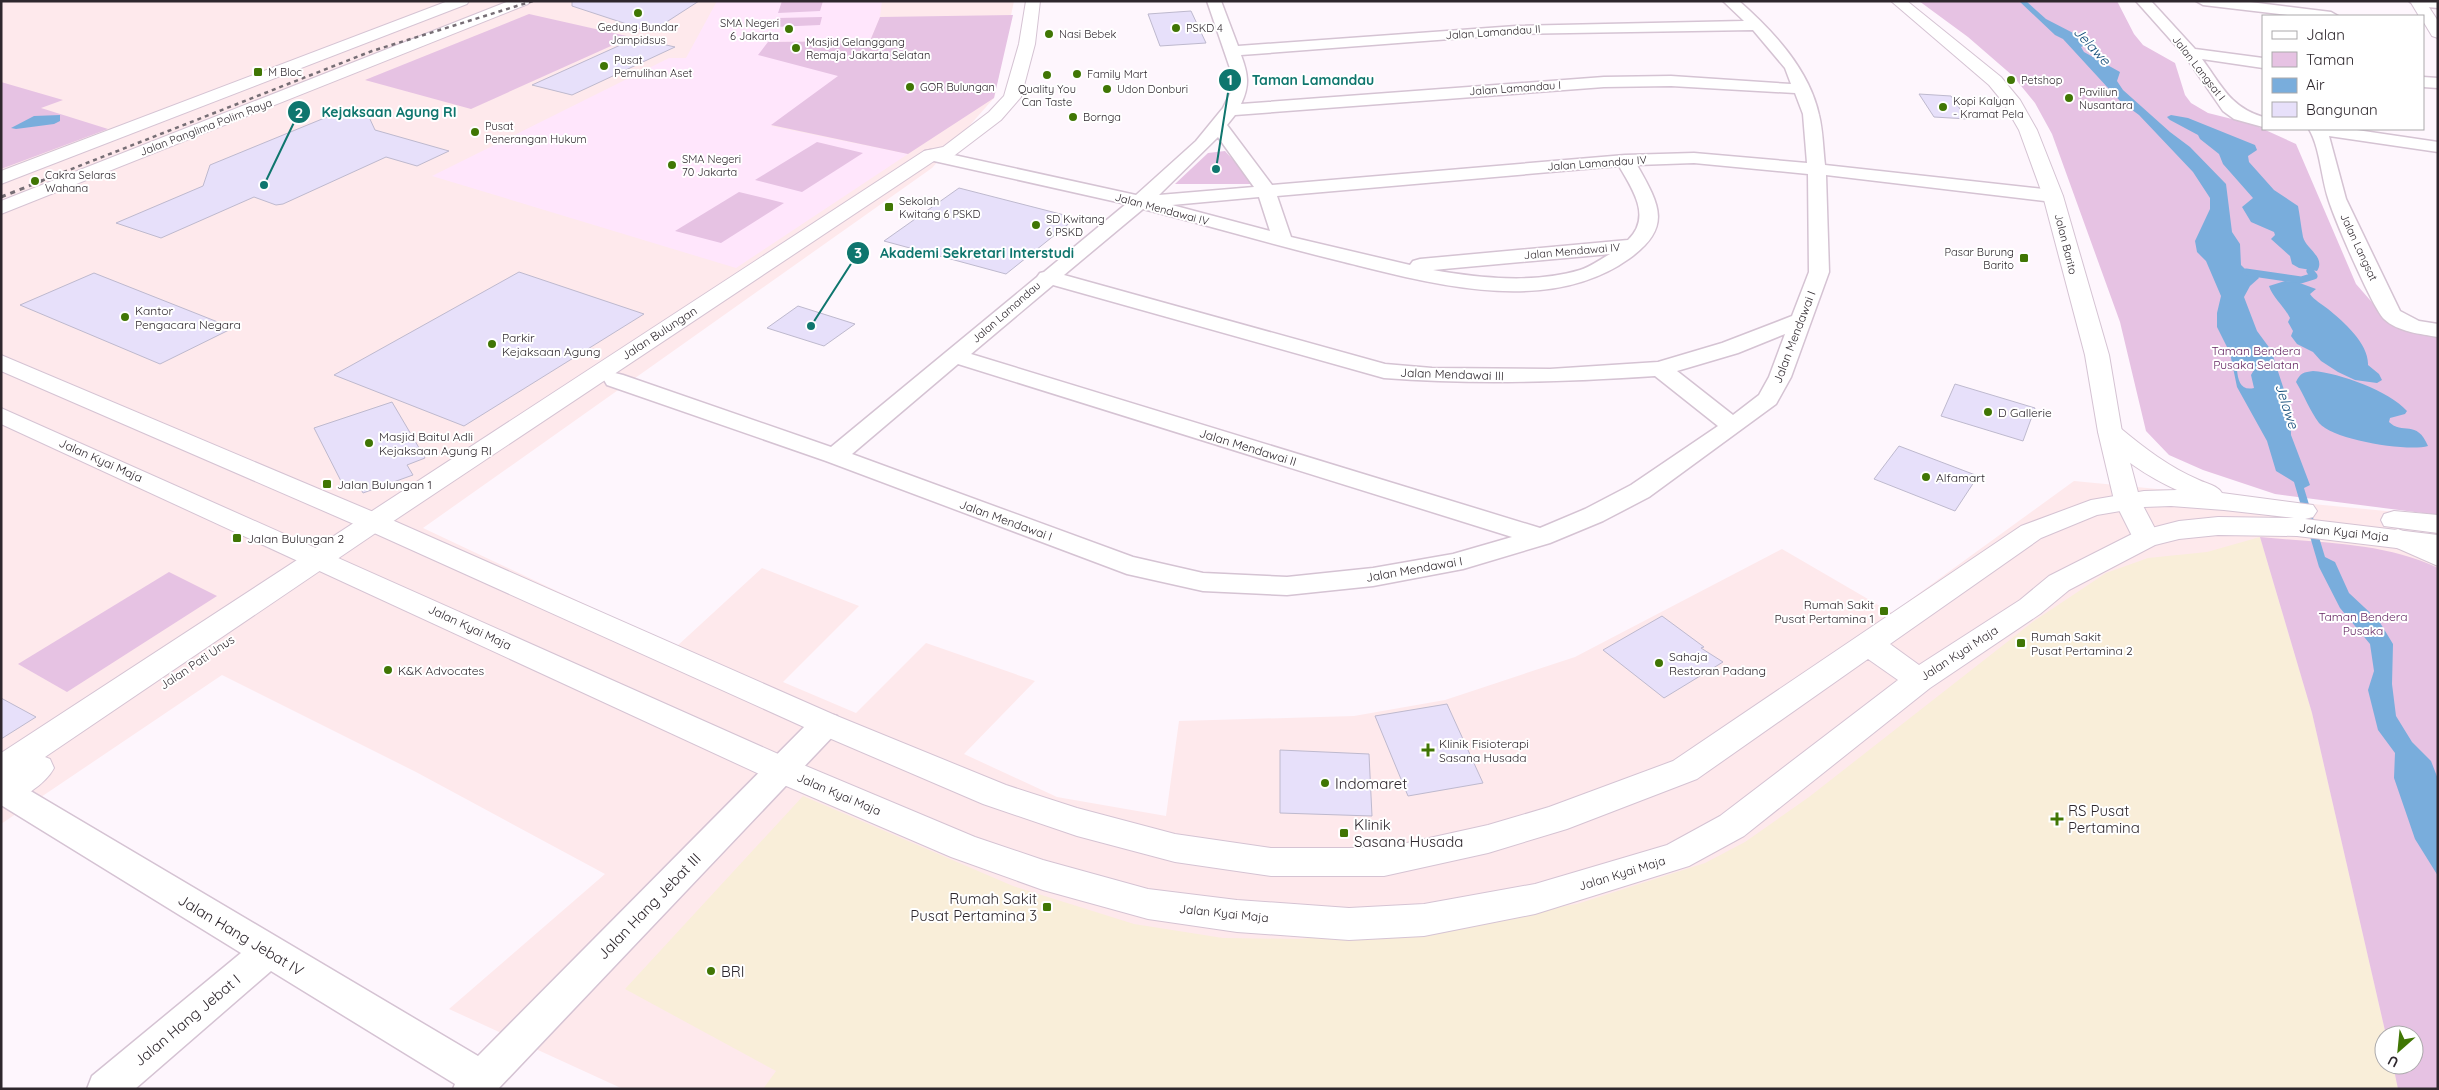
<svg xmlns="http://www.w3.org/2000/svg" width="2439" height="1090" viewBox="0 0 2439 1090" font-family="Quicksand,sans-serif">
<rect width="100%" height="100%" fill="#fef6fd"/>
<path fill="#fee9ec" fill-rule="evenodd" d="M1,1h1013l-20,97 -62,70 -509,360 253,119 86,-79 97,38 -76,76 73,31 70,-70 109,38 -71,73 93,43 109,19 13,-95 175,-5 91,-16 130,-43 207,-108 110,64 182,-132 364,35v573h-1815l-174,-80 156,-135 -189,-102 -194,-97 -221,149zM2384,1035h30v30h-30z"/>
<polygon fill="#ffe6fc" points="717,1 882,1 880,17 870,41 768,42 839,76 771,126 908,154 736,268 432,176 669,58 686,58"/>
<polygon fill="#f9eed9" points="2260,537 2312,713 2386,1035 2384,1035 2384,1065 2393,1065 2398,1089 763,1089 776,1071 625,989 803,796 1013,886 1134,924 1223,938 1300,939 1480,920 1577,904 1705,863 1745,842 1809,797 2034,621 2106,573 2148,558 2207,552"/>
<g fill="#e6c2e3">
<polygon points="782,1 823,1 820,11 778,13"/>
<polygon points="1919,1 2117,1 2134,34 2143,45 2175,63 2185,95 2191,103 2208,113 2252,124 2296,144 2356,284 2377,308 2438,329 2438,515 2275,494 2203,470 2169,455 2146,431 2120,322 2052,134 2035,103 2013,76 1968,37"/>
<polygon points="529,14 631,37 471,109 365,80"/>
<polygon points="1013,15 994,98 908,154 771,125 838,76 758,55 768,42 870,41 880,17"/>
<polygon points="822,17 820,25 775,27 778,18"/>
<polygon points="1,82 63,100 41,108 108,129 1,169"/>
<polygon points="817,142 863,153 802,192 755,180"/>
<polygon points="1225,151 1255,184 1175,184 1208,153"/>
<polygon points="739,192 784,203 721,243 675,231"/>
<path d="M2260,537c59,6 124,5 178,31v521h-40l-5,-24h21v-30h-28l-74,-322z"/>
<polygon points="169,572 217,596 67,692 18,664"/>
</g>
<g fill="#79addc" fill-rule="evenodd">
<path d="M2019,1h7l20,18 31,16 8,10 -4,2 3,5 36,20 -3,9 6,9 47,42 20,15 36,37 6,48 8,12 1,21 4,4 11,4 3,5 -9,8 -6,11 13,34 14,19 19,58 1,27 19,50 -6,3 21,69 10,5 14,31 30,28 14,23 -1,40 4,32 16,26 19,19 7,18v97l-23,-37 -21,-61 1,-25 -17,-23 -10,-40 6,-19 -4,-27 -30,-36 -21,-41 -25,-85 -18,-11 -9,-30 -30,-54 -7,-34 -13,-26v-14l4,-17 -15,-35 -9,-9 -2,-11 15,-32v-11l-17,-26 -54,-57 -19,-14 -57,-62 -8,-4zM2242,365h5l7,5 -3,5 3,13c-13,3 -16,-7 -17,-18z"/>
<polygon points="60,115 60,121 54,124 16,129 11,128 34,116"/>
<path d="M2171,115l17,3 67,27 2,5 -9,6 1,6 25,28 24,16c2,10 3,21 5,31 3,12 23,20 14,34l-18,-3 -7,-4 -2,-8 -19,-17 4,-4 -1,-3 -23,-10 -9,-15 11,-9 -30,-34 -4,-10 -19,-15 -2,-4 -28,-15 -3,-3z"/>
<path d="M2285,281l12,1 19,7 -6,5c4,6 12,10 18,15 16,13 41,35 40,56l11,9 3,6 -5,3 -22,-3 -17,-8 -17,-11 -8,-9 -16,-8 -6,-8 2,-5 -5,-9 2,-4c-6,-12 -17,-20 -21,-32z"/>
<path d="M2313,371c27,2 76,20 94,40l-2,3 -15,4 -1,4c13,13 28,-3 39,24 -20,6 -95,-6 -109,-23 -9,-12 -15,-28 -23,-41 4,-9 8,-10 17,-11z"/>
</g>
<g fill="none" stroke-linecap="round" stroke-linejoin="round">
<polyline stroke="#79addc" stroke-width="7" points="2246,272 2301,280 2314,276 2310,271"/>
</g>
<g fill="#e7e0fa" stroke="#beb9ce">
<polygon points="572,1 699,1 651,32 572,6"/>
<polygon points="1191,11 1206,43 1160,46 1148,14"/>
<polygon points="636,38 675,47 572,95 532,85"/>
<polygon points="1919,94 1951,96 1967,119 1934,117"/>
<polygon points="344,110 369,117 375,130 449,151 417,166 386,157 283,204 276,205 254,197 161,238 116,223 203,186 210,165"/>
<polygon points="959,188 1076,218 1006,274 884,241"/>
<polygon points="519,272 644,314 464,426 334,375"/>
<polygon points="94,273 233,328 160,364 20,305"/>
<polygon points="798,306 855,324 824,346 767,328"/>
<polygon points="1955,384 2035,408 2023,441 1941,416"/>
<polygon points="392,402 425,458 407,465 413,475 363,493 357,482 344,487 314,428"/>
<polygon points="1899,446 1978,476 1955,511 1874,479"/>
<polygon points="1662,616 1704,647 1701,648 1723,662 1664,698 1603,650"/>
<polygon points="1,698 36,717 1,739"/>
<polygon points="1447,704 1483,783 1408,796 1375,716"/>
<polygon points="1280,750 1369,754 1372,816 1280,813"/>
</g>
<g fill="none" stroke-linecap="round" stroke-linejoin="round">
<g stroke="#d5c3d3" stroke-width="3">
<g id="minor">
<path d="M1207,1h14l17,45 278,-20 228,-5 -21,-20h16c34,30 70,68 80,114 4,16 4,33 6,50l228,25 7,2 2,4 -2,4 -7,2 -227,-27 3,97 -38,105 -15,27 -127,93 -46,24 -53,22 -87,26 -90,17 -86,9 -84,-4 -76,-17 -301,-113 -219,-76 -3,-5 3,-5 8,-2 8,2 208,72 206,-170 3,-4 4,-1 82,-68 -201,-45 -3,-4 3,-4 6,-1 205,45 60,-54 27,-33 8,-16 2,-15zM1753,30l32,38 6,16 -120,-8 -67,1 -363,27c9,-19 7,-30 0,-49l275,-21zM1671,86l124,7 8,21 4,49 -113,-10 -69,2 -353,30 -45,-60 8,-10 369,-28zM1218,137l36,50 -95,8zM1694,163l114,11 1,98 -17,44 -70,27 -64,19 -108,7 -118,-1 -47,-4 -321,-89 79,-66c68,17 134,37 201,53 89,22 204,55 286,-4 43,-31 29,-54 7,-93zM1619,166c14,24 33,51 9,74l-208,19 -7,2 -3,4 -119,-28 -14,-41zM1259,197l11,34 -98,-26zM1610,254c-9,5 -20,13 -30,16 -47,14 -100,8 -147,0zM1053,285l331,93c91,7 180,4 271,-2l63,50 -87,59 -46,24 -45,19 -569,-174zM1785,334l-16,43 -10,18 -26,20 -56,-44 61,-18zM958,364l554,173 -59,17 -80,14 -86,9 -84,-4 -70,-16 -281,-103z"/>
<path d="M2136,1h15l44,48 68,9v10l-61,-9c20,27 28,48 61,58v10l-29,-8 -11,-8 -38,-55z"/>
<polygon points="2196,1 2242,1 2331,12 2338,16 2296,16 2203,5"/>
<polygon points="2438,1 2438,8 2417,6 2410,2"/>
<polygon points="2423,77 2438,78 2438,88 2423,87"/>
<path d="M2309,129h41l88,13v10l-109,-16 17,63 54,112 19,10 19,3v13c-17,-3 -40,-5 -54,-18 -12,-12 -50,-101 -56,-121 -7,-22 -8,-50 -19,-69z"/>
<polygon points="826,713 837,716 841,724 837,732 498,1089 453,1089 455,1084 271,971 135,1089 87,1089 92,1076 241,953 1,805 1,777 12,780 478,1056 815,716"/>
</g>
</g>
<g stroke="#d5c3d3" stroke-width="2">
<g id="tertiary">
<path d="M1026,1h14l-5,43 -14,53 -20,23 -46,35 -18,4 -554,369 -338,229 5,2 4,9c-9,17 -34,32 -53,38v-53l923,-602 19,-4 46,-35 15,-16 15,-52z"/>
<polygon points="1891,1 1907,1 2001,77 2020,100 2037,130 2063,196 2109,355 2122,432 2140,500 2160,538 2156,544 2146,547 2136,544 2114,500 2098,432 2085,355 2043,196 2019,130 2003,102 1989,85"/>
<polygon points="2398,529 2438,546 2438,566 2388,544 2384,538 2388,532"/>
</g>
</g>
<g stroke="#d5c3d3" stroke-width="2">
<polygon id="secondary" points="2410,1 2425,1 2438,21 2438,38 2432,36 2423,21 2423,16 2419,16"/>
</g>
<g stroke="#d5c3d3" stroke-width="2">
<g id="primary">
<polygon points="448,1 469,1 467,4 1,184 1,171"/>
<polygon points="509,1 530,1 528,4 1,214 1,201"/>
<path d="M1,355l382,161 454,200 169,69 71,23 98,26 96,14h113l104,-23 61,-18 124,-46 348,-235 70,-26 53,-9 33,-1c-25,-11 -64,-35 -79,-58l3,-5 9,-2 9,2c25,21 50,40 80,53 8,4 18,5 23,13l91,12 4,6 -4,6 -8,2 133,16v18l-141,-17 -79,-1 -39,4 -24,6 -86,45 -29,24 -110,74 -186,148 -55,30 -154,48 -111,22 -75,4 -112,-8 -89,-13 -105,-29 -92,-33 -181,-78 -769,-355v-16l793,353 181,76 68,23 105,29 89,11 112,8 75,-4 111,-20 132,-39 53,-29 178,-136 -30,-21 -171,120 -130,50 -79,24 -104,23h-113l-96,-14 -98,-26 -94,-32 -168,-72 -452,-204 -362,-157zM2171,506l53,4 70,8 -76,-1 -39,4 -43,11 -87,44 -29,24 -101,65 -29,-21 151,-106 56,-23 47,-8z"/>
<polygon points="2394,511 2438,515 2438,533 2384,526 2381,520 2384,514"/>
</g>
</g>
<use href="#minor" fill="#fff" fill-rule="evenodd"/>
<use href="#tertiary" fill="#fff" fill-rule="evenodd"/>
<use href="#secondary" fill="#fff" fill-rule="evenodd"/>
<use href="#primary" fill="#fff" fill-rule="evenodd"/>
<polyline stroke="#766e75" stroke-width="2.5" stroke-dasharray="4 4" stroke-linecap="butt" points="41,181 372,51 533,1"/>
<polyline stroke="#766e75" stroke-width="3" stroke-dasharray="5 5" stroke-linecap="butt" points="1,197 44,180"/>
</g>
<g fill="#407604" stroke="#fff" stroke-width="2">
<circle cx="638" cy="13" r="5"/>
<circle cx="1176" cy="28" r="5"/>
<circle cx="789" cy="29" r="5"/>
<circle cx="1049" cy="34" r="5"/>
<circle cx="796" cy="48" r="5"/>
<circle cx="604" cy="66" r="5"/>
<rect x="253" y="67" width="10" height="10" rx="2.5"/>
<circle cx="1077" cy="74" r="5"/>
<circle cx="1047" cy="75" r="5"/>
<circle cx="2011" cy="80" r="5"/>
<circle cx="910" cy="87" r="5"/>
<circle cx="1107" cy="89" r="5"/>
<circle cx="2069" cy="98" r="5"/>
<circle cx="1943" cy="107" r="5"/>
<circle cx="1073" cy="117" r="5"/>
<circle cx="475" cy="132" r="5"/>
<circle cx="672" cy="165" r="5"/>
<circle cx="35" cy="181" r="5"/>
<rect x="884" y="202" width="10" height="10" rx="2.5"/>
<circle cx="1036" cy="225" r="5"/>
<rect x="2019" y="253" width="10" height="10" rx="2.5"/>
<circle cx="125" cy="317" r="5"/>
<circle cx="492" cy="344" r="5"/>
<circle cx="1988" cy="412" r="5"/>
<circle cx="369" cy="443" r="5"/>
<circle cx="1926" cy="477" r="5"/>
<rect x="322" y="479" width="10" height="10" rx="2.5"/>
<rect x="232" y="533" width="10" height="10" rx="2.5"/>
<rect x="1879" y="606" width="10" height="10" rx="2.5"/>
<rect x="2016" y="638" width="10" height="10" rx="2.5"/>
<circle cx="1659" cy="663" r="5"/>
<circle cx="388" cy="670" r="5"/>
<path d="M1425.5 742.5h5v5h5v5h-5v5h-5v-5h-5v-5h5z"/>
<circle cx="1325" cy="783" r="5"/>
<path d="M2054.5 811.5h5v5h5v5h-5v5h-5v-5h-5v-5h5z"/>
<rect x="1339" y="828" width="10" height="10" rx="2.5"/>
<rect x="1042" y="902" width="10" height="10" rx="2.5"/>
<circle cx="711" cy="971" r="5"/>
</g>
<g text-anchor="middle" dominant-baseline="central" stroke-width="4" stroke-linejoin="round" paint-order="stroke">
<g font-size="11" fill="#2e272d" stroke="#fff" text-anchor="start">
<text x="779" y="23" text-anchor="end">SMA Negeri<tspan x="779" dy="13">6 Jakarta</tspan></text>
<text x="638" y="27" text-anchor="middle">Gedung Bundar<tspan x="638" dy="13">Jampidsus</tspan></text>
<text x="1186" y="28">PSKD 4</text>
<text x="1059" y="34">Nasi Bebek</text>
<text x="806" y="42">Masjid Gelanggang<tspan x="806" dy="13">Remaja Jakarta Selatan</tspan></text>
<text x="614" y="60">Pusat<tspan x="614" dy="13">Pemulihan Aset</tspan></text>
<text x="268" y="72">M Bloc</text>
<text x="1087" y="74">Family Mart</text>
<text x="2021" y="80">Petshop</text>
<text x="920" y="87">GOR Bulungan</text>
<text x="1047" y="89" text-anchor="middle">Quality You<tspan x="1047" dy="13">Can Taste</tspan></text>
<text x="1117" y="89">Udon Donburi</text>
<text x="2079" y="92">Paviliun<tspan x="2079" dy="13">Nusantara</tspan></text>
<text x="1953" y="101">Kopi Kalyan<tspan x="1953" dy="13">- Kramat Pela</tspan></text>
<text x="1083" y="117">Bornga</text>
<text x="485" y="126">Pusat<tspan x="485" dy="13">Penerangan Hukum</tspan></text>
<text x="682" y="159">SMA Negeri<tspan x="682" dy="13">70 Jakarta</tspan></text>
<text x="45" y="175">Cakra Selaras<tspan x="45" dy="13">Wahana</tspan></text>
<text x="899" y="201">Sekolah<tspan x="899" dy="13">Kwitang 6 PSKD</tspan></text>
<text x="1046" y="219">SD Kwitang<tspan x="1046" dy="13">6 PSKD</tspan></text>
<text x="2014" y="252" text-anchor="end">Pasar Burung<tspan x="2014" dy="13">Barito</tspan></text>
</g>
<g font-size="11" fill="#2e272d" stroke="#fff">
<text transform="translate(1493 32) rotate(-4)">Jalan Lamandau II</text>
<text transform="translate(2199 68) rotate(52)">Jalan Langsat I</text>
<text transform="translate(1515 88) rotate(-4)">Jalan Lamandau I</text>
<text transform="translate(206 127) rotate(-21)">Jalan Panglima Polim Raya</text>
<text transform="translate(1597 163) rotate(-4)">Jalan Lamandau IV</text>
<text transform="translate(1162 209) rotate(15)">Jalan Mendawai IV</text>
<text transform="translate(2066 244) rotate(76)">Jalan Barito</text>
<text transform="translate(2359 247) rotate(65)">Jalan Langsat</text>
<text transform="translate(1572 251) rotate(-5)">Jalan Mendawai IV</text>
<text transform="translate(1006 312) rotate(-41)">Jalan Lamandau</text>
</g>
<g font-size="12" fill="#2e272d" stroke="#fff" text-anchor="start">
<text x="135" y="310">Kantor<tspan x="135" dy="14">Pengacara Negara</tspan></text>
<text x="502" y="337">Parkir<tspan x="502" dy="14">Kejaksaan Agung</tspan></text>
<text x="1998" y="412">D Gallerie</text>
<text x="379" y="436">Masjid Baitul Adli<tspan x="379" dy="14">Kejaksaan Agung RI</tspan></text>
<text x="1936" y="477">Alfamart</text>
<text x="337" y="484">Jalan Bulungan 1</text>
<text x="247" y="538">Jalan Bulungan 2</text>
<text x="1874" y="604" text-anchor="end">Rumah Sakit<tspan x="1874" dy="14">Pusat Pertamina 1</tspan></text>
<text x="2031" y="636">Rumah Sakit<tspan x="2031" dy="14">Pusat Pertamina 2</tspan></text>
<text x="1669" y="656">Sahaja<tspan x="1669" dy="14">Restoran Padang</tspan></text>
<text x="398" y="670">K&amp;K Advocates</text>
<text x="1439" y="743">Klinik Fisioterapi<tspan x="1439" dy="14">Sasana Husada</tspan></text>
</g>
<g font-size="12" fill="#2e272d" stroke="#fff">
<text transform="translate(659 333) rotate(-33)">Jalan Bulungan</text>
<text transform="translate(1794 337) rotate(-69)">Jalan Mendawai I</text>
<text transform="translate(1452 374) rotate(2)">Jalan Mendawai III</text>
<text transform="translate(1248 447) rotate(17)">Jalan Mendawai II</text>
<text transform="translate(101 460) rotate(24)">Jalan Kyai Maja</text>
<text transform="translate(1006 520) rotate(20)">Jalan Mendawai I</text>
<text transform="translate(2344 532) rotate(6)">Jalan Kyai Maja</text>
<text transform="translate(1414 569) rotate(-10)">Jalan Mendawai I</text>
<text transform="translate(470 627) rotate(25)">Jalan Kyai Maja</text>
<text transform="translate(1959 653) rotate(-33)">Jalan Kyai Maja</text>
<text transform="translate(197 662) rotate(-34)">Jalan Pati Unus</text>
<text transform="translate(839 794) rotate(23)">Jalan Kyai Maja</text>
<text transform="translate(1622 873) rotate(-17)">Jalan Kyai Maja</text>
<text transform="translate(1224 913) rotate(6)">Jalan Kyai Maja</text>
</g>
<g font-size="12" fill="#652763" stroke="#fff">
<text x="2256" y="350">Taman Bendera<tspan x="2256" dy="14">Pusaka Selatan</tspan></text>
<text x="2363" y="616">Taman Bendera<tspan x="2363" dy="14">Pusaka</tspan></text>
</g>
<g font-size="14" font-style="italic" fill="#134d7a" stroke="#fff">
<text transform="translate(2092 46) rotate(47)">Jelawe</text>
<text transform="translate(2287 406) rotate(72)">Jelawe</text>
</g>
<g font-size="15" fill="#2e272d" stroke="#fff" text-anchor="start">
<text x="1335" y="783">Indomaret</text>
<text x="2068" y="810">RS Pusat<tspan x="2068" dy="17">Pertamina</tspan></text>
<text x="1354" y="824">Klinik<tspan x="1354" dy="17">Sasana Husada</tspan></text>
<text x="1037" y="898" text-anchor="end">Rumah Sakit<tspan x="1037" dy="17">Pusat Pertamina 3</tspan></text>
<text x="721" y="971">BRI</text>
</g>
<g font-size="15" fill="#2e272d" stroke="#fff">
<text transform="translate(649 906) rotate(-46)">Jalan Hang Jebat III</text>
<text transform="translate(241 935) rotate(31)">Jalan Hang Jebat IV</text>
<text transform="translate(187 1020) rotate(-40)">Jalan Hang Jebat I</text>
</g>
</g>
<path fill="none" stroke="#0f766e" stroke-width="2" d="M1216 169L1230 80M264 185L299 112M811 326L858 253"/>
<g fill="#0f766e" stroke="#fff" stroke-width="2">
<circle cx="1216" cy="169" r="5"/>
<circle cx="264" cy="185" r="5"/>
<circle cx="811" cy="326" r="5"/>
<circle cx="1230" cy="80" r="12"/>
<circle cx="299" cy="112" r="12"/>
<circle cx="858" cy="253" r="12"/>
</g>
<g font-size="15" text-anchor="middle" font-weight="bold" fill="#fff">
<text x="1230" y="85">1</text>
<text x="299" y="118">2</text>
<text x="858" y="258">3</text>
</g>
<g font-size="14" text-anchor="middle" font-weight="bold" fill="#0f766e" stroke="#fff" stroke-width="4" stroke-linejoin="round" paint-order="stroke">
<text x="1313" y="85">Taman Lamandau</text>
<text x="389" y="117">Kejaksaan Agung RI</text>
<text x="977" y="258">Akademi Sekretari Interstudi</text>
</g>
<rect width="2439" height="1090" fill="none" stroke="#2e272d" stroke-width="5"/>
<rect x="2262" y="15" width="162" height="115" fill="#ffffff" stroke="#aba9ab"/>
<rect x="2272" y="31" width="25" height="8" fill="#ffffff" stroke="#aba9ab"/>
<text x="2306" y="40" font-size="15" fill="#2e272d">Jalan</text>
<rect x="2272" y="52" width="25" height="15" fill="#e6c2e3" stroke="#aba9ab"/>
<text x="2306" y="65" font-size="15" fill="#2e272d">Taman</text>
<rect x="2272" y="78" width="25" height="15" fill="#79addc" stroke="#aba9ab"/>
<text x="2306" y="90" font-size="15" fill="#2e272d">Air</text>
<rect x="2272" y="102" width="25" height="15" fill="#e7e0fa" stroke="#aba9ab"/>
<text x="2306" y="115" font-size="15" fill="#2e272d">Bangunan</text>
<g transform="translate(2399 1050) rotate(207)"><circle r="24" fill="#ffffff" stroke="#aba9ab"/>
<path d="M0-4L9 19L0 12L-9 19Z" fill="#407604"/>
<text y="-8" font-size="14" font-weight="bold" text-anchor="middle" fill="#2e272d">U</text>
</g>
</svg>
